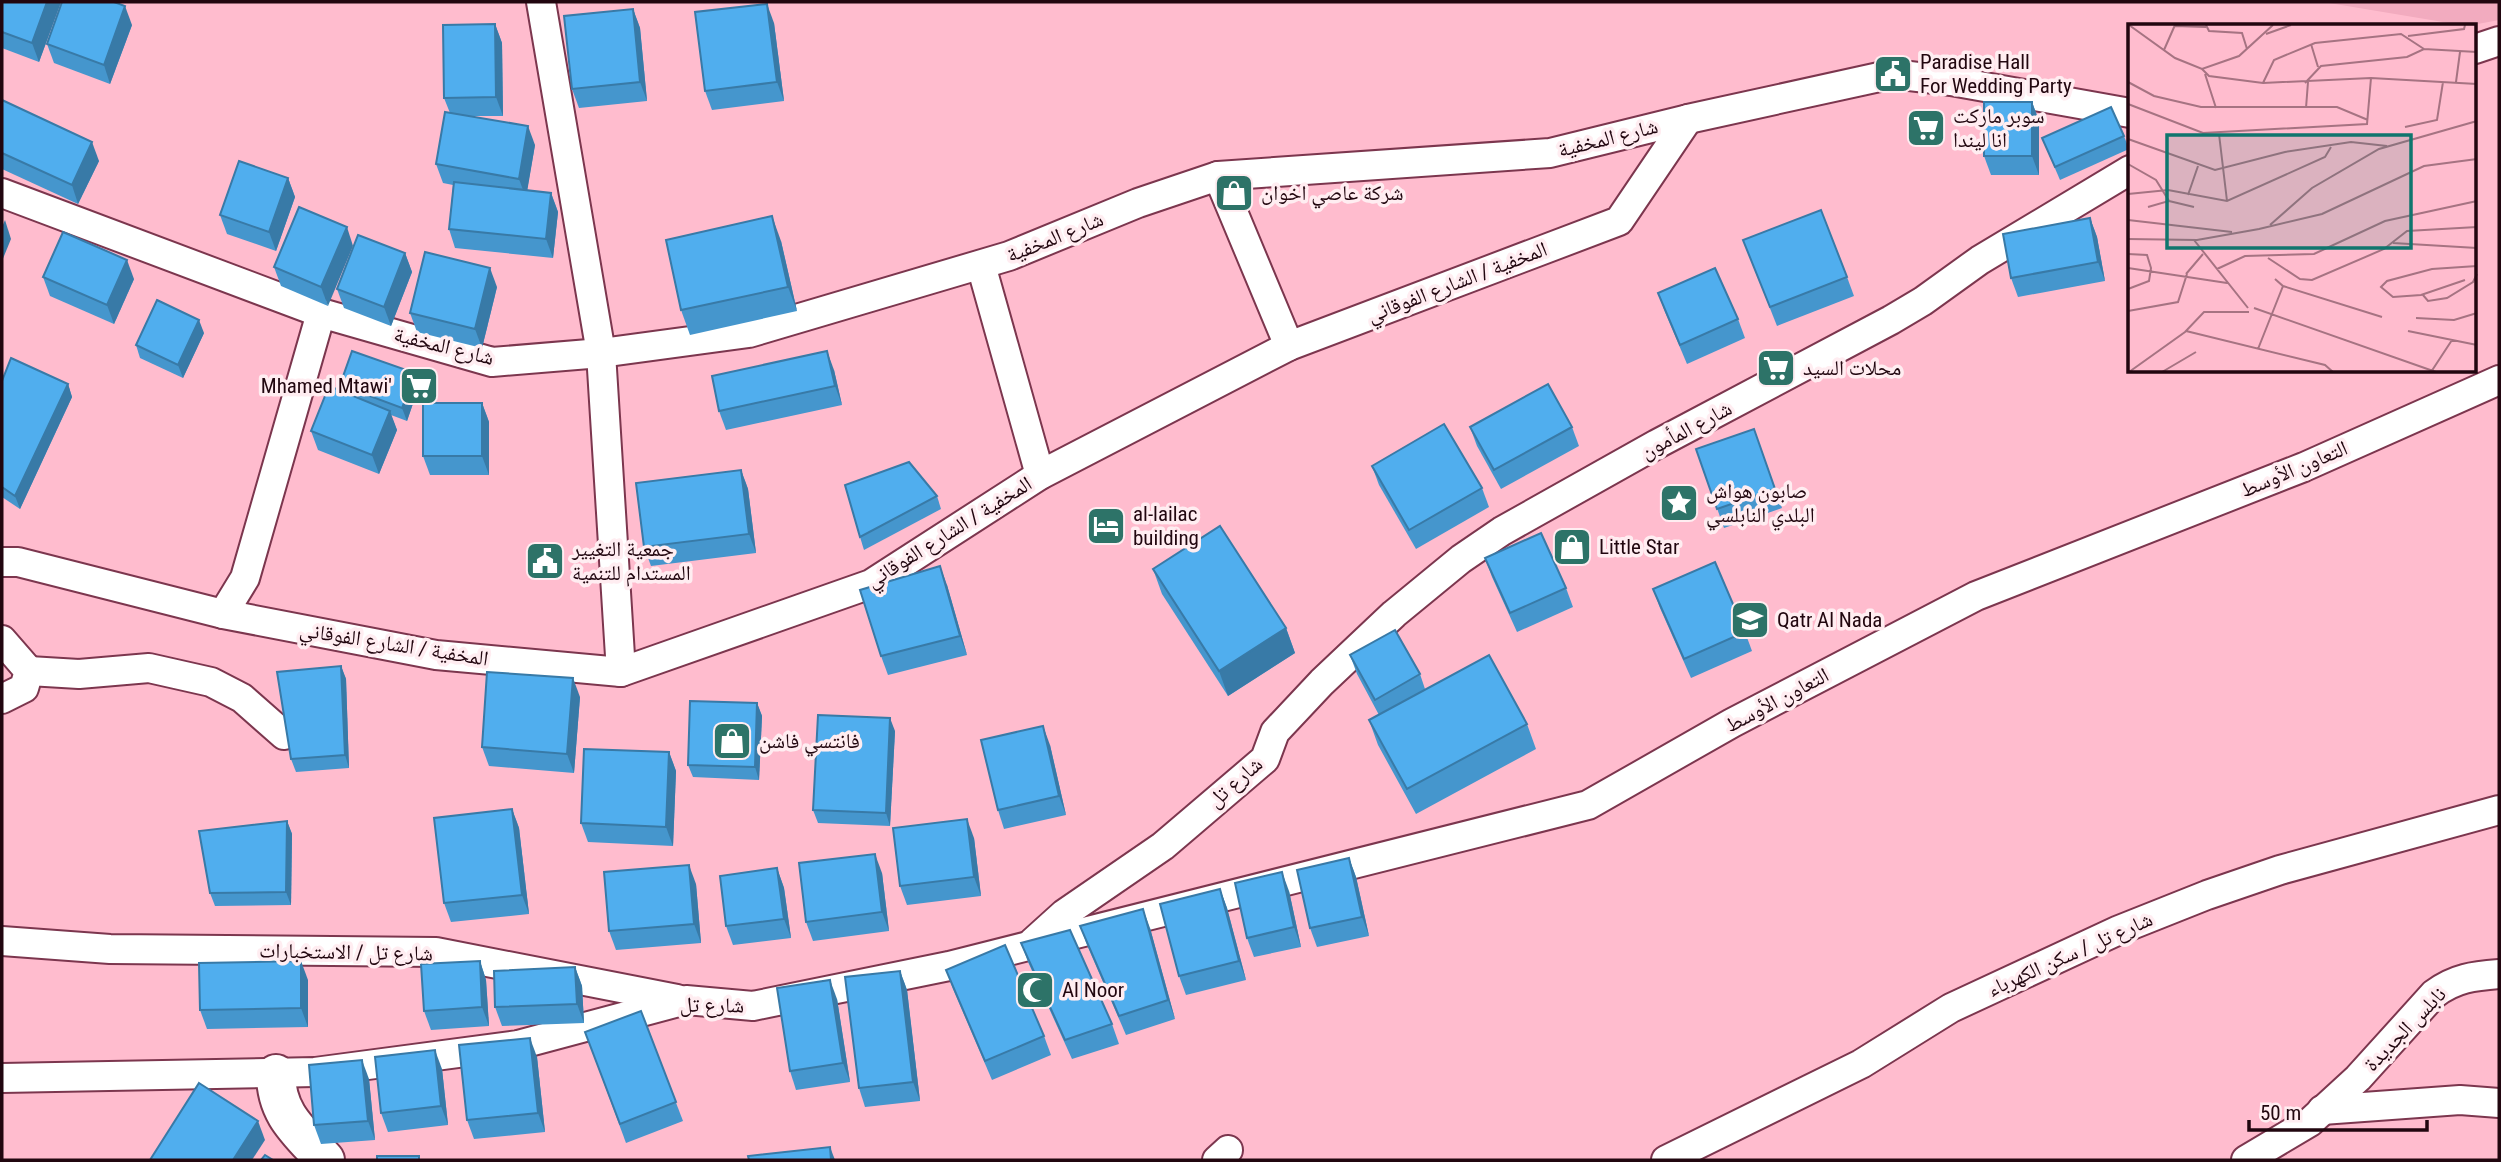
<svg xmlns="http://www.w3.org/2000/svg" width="2501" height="1162" viewBox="0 0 2501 1162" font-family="'Roboto Condensed','Noto Naskh Arabic',sans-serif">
<rect width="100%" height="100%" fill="#ffbcce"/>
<polygon fill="#f2abbf" points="2323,2 2499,2 2499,20 2467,26"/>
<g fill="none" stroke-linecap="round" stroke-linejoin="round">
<g stroke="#7c364e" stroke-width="32">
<g id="street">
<polyline points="541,2 601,353 621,672"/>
<polyline points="2475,49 2499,41"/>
<polyline points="1218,176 1289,346"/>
<polyline points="2,193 321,313 492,362 601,353 749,333 1009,256 1138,203 1218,176 1550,153 1688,119 1893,74 1951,81 2130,113"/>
<polyline points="981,265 1040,475"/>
<polyline points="2,562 18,562 223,614 436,655 621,672 871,584 1040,475 1289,346 1619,221 1688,119"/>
<polyline points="223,614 245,578 321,313"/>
<polyline points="2,640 29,671 24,688 2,699"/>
<polyline points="29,671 79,674 149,668 211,682 242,698 284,735"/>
<polyline points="2,941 110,949 436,952 677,999"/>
<polyline points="1033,942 1064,914 1163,846 1265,759 1275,732 1322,682 1394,614 1461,559 1502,531 1657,444 1891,320 1923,301 1980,260 2130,170"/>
<polyline points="2,1078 315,1072 518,1045 686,1000 753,1006 949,966 1588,805 1732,723 1976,596 2304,467 2499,380"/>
<polyline points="2322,1110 2460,1100 2499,1103"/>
<polyline points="1217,1160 1228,1150"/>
<polyline points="1666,1160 1861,1064 1951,1008 2119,930 2207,895 2280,870 2499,810"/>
<path d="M2246,1160l64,-38 48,-44 76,-84c21,-16 40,-18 65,-20"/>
</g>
</g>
<g stroke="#7c364e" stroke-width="42">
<path id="secondary" d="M276,1074c0,41 24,58 49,86"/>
</g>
<use href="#street" stroke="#fff" stroke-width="28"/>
<use href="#secondary" stroke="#fff" stroke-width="38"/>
</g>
<g fill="#4596cd">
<polygon points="2,2 61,2 39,62 2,48"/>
<polygon points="633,9 640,28 647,101 579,108 572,89"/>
<polygon points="774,23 784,101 712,110 705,91"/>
<polygon points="495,24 502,43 503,116 471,116 535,145 527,190 551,193 558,212 553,258 455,248 449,229 453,185 443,183 436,164 450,113 444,98"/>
<polygon points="132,25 110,84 54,63 47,44"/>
<polygon points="2,100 99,161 78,204 2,169"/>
<polygon points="2032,102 2039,121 2039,175 1991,175 1984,156"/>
<polygon points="2124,136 2129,149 2060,180 2042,138"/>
<polygon points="288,178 295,197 276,251 227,234 220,215"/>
<polygon points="299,207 328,306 281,286 274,267"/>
<polygon points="2090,218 2097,237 2105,281 2018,297 2011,278"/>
<polygon points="1743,240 1847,277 1854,296 1777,326"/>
<polygon points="781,241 797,311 690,335 681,310"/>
<polygon points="405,253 412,272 391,326 344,308 337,289"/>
<polygon points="43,277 134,279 114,324 50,296"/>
<polygon points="497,287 482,348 417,332 410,313"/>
<polygon points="1658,293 1738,319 1745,338 1687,364 1665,312"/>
<polygon points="204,333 183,378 140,358 136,345"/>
<polygon points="834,370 842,405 726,430 719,411"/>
<polygon points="2,381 68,384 72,397 20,509 2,497"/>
<polygon points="340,385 419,386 407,421 391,415 397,430 379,474 318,450 311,431 342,391"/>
<polygon points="482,403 489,422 489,475 430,475 423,456"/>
<polygon points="1470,427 1572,427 1579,446 1501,489 1477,446"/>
<polygon points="1754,429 1782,508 1724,528 1696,449"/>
<polygon points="1372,466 1482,488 1489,507 1416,549 1379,485"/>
<polygon points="741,470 748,489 756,553 651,566 644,547"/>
<polygon points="937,496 941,509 864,550 860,537"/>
<polygon points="1485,558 1566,588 1573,607 1517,632 1492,577"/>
<polygon points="1153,569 1286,628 1295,653 1228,696 1162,594"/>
<polygon points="947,585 967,655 888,675 881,656"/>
<polygon points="1653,589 1745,632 1752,651 1691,678 1660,608"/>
<polygon points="1350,655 1420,674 1425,689 1527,724 1536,749 1416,814 1378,745 1369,720 1379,715 1357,674"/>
<polygon points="341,666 346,679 349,768 296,772 291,759"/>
<polygon points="580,697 574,773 489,766 482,747"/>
<polygon points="757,703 762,716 759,780 693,777 688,765"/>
<polygon points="895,731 890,826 818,823 813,810"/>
<polygon points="1050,745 1066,815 1004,829 998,810"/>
<polygon points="669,752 676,771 673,846 588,842 581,823"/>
<polygon points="512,809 519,828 529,914 451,922 444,903"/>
<polygon points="287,821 292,834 291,905 215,906 210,893"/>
<polygon points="974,838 981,896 907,905 900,886"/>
<polygon points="1349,858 1356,877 1369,936 1317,947 1310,928"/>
<polygon points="777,868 784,888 791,938 733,945 726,926"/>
<polygon points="882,873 889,931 813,941 806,922"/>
<polygon points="696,884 701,943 616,950 609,931"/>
<polygon points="1220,889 1227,908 1246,980 1186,995 1179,976"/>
<polygon points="1289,891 1301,947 1254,957 1247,938"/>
<polygon points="1080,926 1150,928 1175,1019 1126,1035 1087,945"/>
<polygon points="1021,943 1112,1024 1119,1044 1072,1059 1028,962"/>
<polygon points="480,961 486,980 489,1026 431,1030 424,1011"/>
<polygon points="575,967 582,986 584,1023 502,1026 495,1007"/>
<polygon points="946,970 1044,1036 1051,1055 992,1080 953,989"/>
<polygon points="900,971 907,990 920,1101 865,1107 859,1088"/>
<polygon points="308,980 308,1027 207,1029 200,1010"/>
<polygon points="837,999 850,1082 796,1090 790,1071"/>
<polygon points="641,1011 683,1121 626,1143 585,1032"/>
<polygon points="537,1057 545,1132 474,1139 467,1120"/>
<polygon points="442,1069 448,1125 388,1132 381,1113"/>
<polygon points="369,1079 375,1140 321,1144 314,1125"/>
</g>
<g fill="#387aa7">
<polygon points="47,2 61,2 39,62 32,43"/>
<polygon points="767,4 774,23 784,101 777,82"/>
<polygon points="125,6 132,25 110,84 104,65"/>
<polygon points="633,9 640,28 647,101 640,82"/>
<polygon points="495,24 502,43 503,116 496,97"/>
<polygon points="2032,102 2039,121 2039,175 2032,156"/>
<polygon points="528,126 535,145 526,198 519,179"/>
<polygon points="92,142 99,161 78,204 72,185"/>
<polygon points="288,178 295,197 276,251 269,232"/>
<polygon points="551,193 558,212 553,258 546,239"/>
<polygon points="772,216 781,241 797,311 788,287"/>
<polygon points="2090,218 2097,237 2105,281 2098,262"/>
<polygon points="5,220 11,239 2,261 2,227"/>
<polygon points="347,227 353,246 328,306 321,287"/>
<polygon points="405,253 412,272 391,326 384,307"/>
<polygon points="127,260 134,279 114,324 107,305"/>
<polygon points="490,268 497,287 482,348 475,329"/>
<polygon points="199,320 204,333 183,378 178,365"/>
<polygon points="827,351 834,370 842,405 835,386"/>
<polygon points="415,373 419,386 407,421 402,408"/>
<polygon points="68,384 72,397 20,509 15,496"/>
<polygon points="482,403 489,422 489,475 482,456"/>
<polygon points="390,411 397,430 379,474 372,455"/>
<polygon points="741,470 748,489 756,553 749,534"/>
<polygon points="940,566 947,585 967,655 960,636"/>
<polygon points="1286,628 1295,653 1228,696 1219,671"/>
<polygon points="341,666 346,679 349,768 345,755"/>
<polygon points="573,678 580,697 574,773 567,754"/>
<polygon points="757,703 762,716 759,780 755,767"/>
<polygon points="890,718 895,731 890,826 886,813"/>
<polygon points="1043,726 1050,745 1066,815 1059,796"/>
<polygon points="669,752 676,771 673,846 666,827"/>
<polygon points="512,809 519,828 529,914 522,895"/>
<polygon points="967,819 974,838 981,896 974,877"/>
<polygon points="287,821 292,834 291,905 286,892"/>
<polygon points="875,854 882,873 889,931 882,912"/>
<polygon points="1349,858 1356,877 1369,936 1362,917"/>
<polygon points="689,865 696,884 701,943 694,924"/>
<polygon points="777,868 784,888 791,938 784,919"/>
<polygon points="1282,872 1289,891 1301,947 1294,927"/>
<polygon points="1220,889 1227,908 1246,980 1239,961"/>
<polygon points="1143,909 1150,928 1175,1019 1168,1000"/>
<polygon points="301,961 308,980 308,1027 301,1008"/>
<polygon points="480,961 486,980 489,1026 482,1007"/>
<polygon points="575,967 582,986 584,1023 577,1004"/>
<polygon points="900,971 907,990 920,1101 913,1082"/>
<polygon points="830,980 837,999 850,1082 843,1063"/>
<polygon points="530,1038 537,1057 545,1132 538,1113"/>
<polygon points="435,1050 442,1069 448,1125 441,1106"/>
<polygon points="362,1060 369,1079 375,1140 368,1121"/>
<polygon points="258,1121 265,1140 252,1160 233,1160"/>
<polygon points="830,1147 835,1160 831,1160"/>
</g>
<g fill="#50aeee" stroke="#387aa7" stroke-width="2">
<polygon points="2,2 47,2 32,43 2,32"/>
<polygon points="62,2 114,2 125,6 104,65 47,44"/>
<polygon points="767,4 777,82 705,91 695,12"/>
<polygon points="633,9 640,82 572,89 564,16"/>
<polygon points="495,24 496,97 444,98 443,25"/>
<polygon points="2,100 92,142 72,185 2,153"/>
<rect x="1984" y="102" width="48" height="54"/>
<polygon points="2111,107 2124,136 2055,167 2042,138"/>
<polygon points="445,112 528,126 519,179 436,164"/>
<polygon points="239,161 288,178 269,232 220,215"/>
<polygon points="454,182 551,193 546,239 449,229"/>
<polygon points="299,207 347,227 321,287 274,267"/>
<polygon points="1821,210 1847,277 1770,307 1743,240"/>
<polygon points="772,216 788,287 681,310 666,240"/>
<polygon points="2090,218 2098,262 2011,278 2003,234"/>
<polygon points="63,232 127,260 107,305 43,277"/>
<polygon points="358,235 405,253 384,307 337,289"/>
<polygon points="425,252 490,268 475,329 410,313"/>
<polygon points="1715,268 1738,319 1680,345 1658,293"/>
<polygon points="157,300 199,320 178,365 136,345"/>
<polygon points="352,351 415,373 402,408 340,385"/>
<polygon points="827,351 835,386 719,411 712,376"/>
<polygon points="11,358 68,384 15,496 2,487 2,381"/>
<polygon points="1548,384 1572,427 1494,470 1470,427"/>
<polygon points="329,386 390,411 372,455 311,431"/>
<rect x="423" y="403" width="59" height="53"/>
<polygon points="1444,424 1482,488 1409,530 1372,466"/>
<polygon points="1754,429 1775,489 1717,509 1696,449"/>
<polygon points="909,462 937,496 860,537 845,485"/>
<polygon points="741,470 749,534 644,547 636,483"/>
<polygon points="1220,526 1286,628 1219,671 1153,569"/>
<polygon points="1541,533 1566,588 1510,613 1485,558"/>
<polygon points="1715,562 1745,632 1684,659 1653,589"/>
<polygon points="940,566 960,636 881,656 860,590"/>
<polygon points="1395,630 1420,674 1375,700 1350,655"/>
<polygon points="1489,655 1527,724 1407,789 1369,720"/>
<polygon points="341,666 345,755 291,759 277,672"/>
<polygon points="487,672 573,678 567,754 482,747"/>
<polygon points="690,701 757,703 755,767 688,765"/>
<polygon points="818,715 890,718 886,813 813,810"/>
<polygon points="1043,726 1059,796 998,810 981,740"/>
<polygon points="584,749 669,752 666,827 581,823"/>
<polygon points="512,809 522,895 444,903 434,818"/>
<polygon points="967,819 974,877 900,886 893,828"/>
<polygon points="287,821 286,892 210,893 199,831"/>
<polygon points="875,854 882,912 806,922 799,863"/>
<polygon points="1349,858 1362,917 1310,928 1297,870"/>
<polygon points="689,865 694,924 609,931 604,872"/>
<polygon points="777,868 784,919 726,926 720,876"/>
<polygon points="1282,872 1294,927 1247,938 1235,883"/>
<polygon points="1220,889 1239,961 1179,976 1160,904"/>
<polygon points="1143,909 1168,1000 1119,1016 1080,926"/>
<polygon points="1070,930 1112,1024 1065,1040 1021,943"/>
<polygon points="1005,945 1044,1036 985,1061 946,970"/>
<polygon points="301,961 301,1008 200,1010 199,963"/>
<polygon points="480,961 482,1007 424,1011 421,964"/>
<polygon points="575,967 577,1004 495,1007 494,971"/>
<polygon points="900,971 913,1082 859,1088 845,977"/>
<polygon points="830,980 843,1063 790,1071 777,988"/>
<polygon points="641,1011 676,1102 620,1124 585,1032"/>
<polygon points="530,1038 538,1113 467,1120 459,1045"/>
<polygon points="435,1050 441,1106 381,1113 375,1057"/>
<polygon points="362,1060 368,1121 314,1125 309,1065"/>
<polygon points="199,1083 258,1121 233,1160 150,1160"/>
<polygon points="830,1147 831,1160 749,1160 748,1156"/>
<polygon points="265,1155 273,1160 261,1160"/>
<rect x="377" y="1156" width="42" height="4"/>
</g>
<defs>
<g id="civic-square" transform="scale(2.0125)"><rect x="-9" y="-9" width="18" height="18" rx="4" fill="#2d7368" stroke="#ffedf1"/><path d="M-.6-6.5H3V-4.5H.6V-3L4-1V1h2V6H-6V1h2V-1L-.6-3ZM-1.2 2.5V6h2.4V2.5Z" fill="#fff"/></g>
<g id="supermarket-square" transform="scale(2.0125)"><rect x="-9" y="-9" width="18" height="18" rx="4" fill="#2d7368" stroke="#ffedf1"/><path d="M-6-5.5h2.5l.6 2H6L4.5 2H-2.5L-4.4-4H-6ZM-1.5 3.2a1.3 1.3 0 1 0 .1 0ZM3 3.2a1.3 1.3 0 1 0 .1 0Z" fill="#fff"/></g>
<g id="shop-square" transform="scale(2.0125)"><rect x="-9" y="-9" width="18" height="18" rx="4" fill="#2d7368" stroke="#ffedf1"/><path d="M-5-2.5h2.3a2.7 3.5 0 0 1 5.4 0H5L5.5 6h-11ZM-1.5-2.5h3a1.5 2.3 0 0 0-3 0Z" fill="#fff"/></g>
<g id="sight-square" transform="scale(2.0125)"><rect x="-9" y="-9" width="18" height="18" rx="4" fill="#2d7368" stroke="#ffedf1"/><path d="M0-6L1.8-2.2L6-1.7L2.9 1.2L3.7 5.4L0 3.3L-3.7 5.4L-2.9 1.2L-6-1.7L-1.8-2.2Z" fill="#fff"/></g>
<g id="hotel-square" transform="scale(2.0125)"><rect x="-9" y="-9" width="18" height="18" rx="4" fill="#2d7368" stroke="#ffedf1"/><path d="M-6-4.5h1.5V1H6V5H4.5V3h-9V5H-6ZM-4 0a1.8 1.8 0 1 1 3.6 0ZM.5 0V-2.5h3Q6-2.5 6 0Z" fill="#fff"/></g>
<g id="school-square" transform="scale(2.0125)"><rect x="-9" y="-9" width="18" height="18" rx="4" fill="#2d7368" stroke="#ffedf1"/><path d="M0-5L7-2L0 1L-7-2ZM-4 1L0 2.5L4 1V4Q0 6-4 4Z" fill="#fff"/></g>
<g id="mosque-square" transform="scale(2.0125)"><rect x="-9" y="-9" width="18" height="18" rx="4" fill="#2d7368" stroke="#ffedf1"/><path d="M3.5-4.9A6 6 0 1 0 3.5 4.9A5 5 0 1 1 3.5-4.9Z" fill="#fff"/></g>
</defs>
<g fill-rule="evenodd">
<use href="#civic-square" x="1893" y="74"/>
<use href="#supermarket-square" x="1926" y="128"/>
<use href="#shop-square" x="1234" y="193"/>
<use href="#supermarket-square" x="1776" y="368"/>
<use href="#supermarket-square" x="419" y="386"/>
<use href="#sight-square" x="1679" y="503"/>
<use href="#hotel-square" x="1106" y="526"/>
<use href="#shop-square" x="1572" y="547"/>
<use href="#civic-square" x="545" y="561"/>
<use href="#school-square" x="1750" y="620"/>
<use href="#shop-square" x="732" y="741"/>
<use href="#mosque-square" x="1035" y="990"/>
</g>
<g text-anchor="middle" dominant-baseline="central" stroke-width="7" stroke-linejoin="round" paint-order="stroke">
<g font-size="21" fill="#21060f" stroke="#ffedf1" text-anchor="start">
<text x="1920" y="62">Paradise Hall<tspan x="1920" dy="24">For Wedding Party</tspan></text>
<text x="1953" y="116">سوبر ماركت<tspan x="1953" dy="24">انا ليندا</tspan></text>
<text x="1261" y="193">شركة عاصي اخوان</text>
<text x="1803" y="368">محلات السيد</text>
<text x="392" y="386" text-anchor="end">Mhamed Mtawi'</text>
<text x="1706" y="491">صابون هواش<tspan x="1706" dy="24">البلدي النابلسي</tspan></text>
<text x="1133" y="514">al-lailac<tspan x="1133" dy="24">building</tspan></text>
<text x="1599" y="547">Little Star</text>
<text x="572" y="549">جمعية التغيير<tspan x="572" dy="24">المستدام للتنمية</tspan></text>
<text x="1777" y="620">Qatr Al Nada</text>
<text x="759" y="741">فانتسي فاشن</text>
<text x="1062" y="990">Al Noor</text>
</g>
<g font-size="21" fill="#21060f" stroke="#ffedf1">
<text transform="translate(1608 138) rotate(-14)">شارع المخفية</text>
<text transform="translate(1055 237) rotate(-22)">شارع المخفية</text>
<text transform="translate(1457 282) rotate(-21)">المخفية / الشارع الفوقاني</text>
<text transform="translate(444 346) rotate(14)">شارع المخفية</text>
<text transform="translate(1686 430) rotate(-28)">شارع المأمون</text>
<text transform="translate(2294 469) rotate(-23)">التعاون الأوسط</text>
<text transform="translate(949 532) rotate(-32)">المخفية / الشارع الفوقاني</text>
<text transform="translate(394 644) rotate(9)">المخفية / الشارع الفوقاني</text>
<text transform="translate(1777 700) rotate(-28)">التعاون الأوسط</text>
<text transform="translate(1235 782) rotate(-41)">شارع تل</text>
<text transform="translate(346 952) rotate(1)">شارع تل / الاستخبارات</text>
<text transform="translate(2070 954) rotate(-24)">شارع تل / سكن الكهرباء</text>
<text transform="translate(712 1005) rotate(1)">شارع تل</text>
<text transform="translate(2405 1029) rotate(-46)">نابلس الجديدة</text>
</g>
</g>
<g transform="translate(2128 24)">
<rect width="348" height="348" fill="#ffbcce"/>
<path fill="none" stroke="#a67382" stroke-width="2" d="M1,1l46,33 27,11 37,-13 34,-31M78,1l3,6 33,2 5,16M47,2l31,1M138,10l25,-9M280,12l56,-7 1,-4M183,20l7,23M36,26l11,-25M74,45l7,7 54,7 108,-5 106,6M77,50l11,34M0,58l26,14 47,11h136l31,13M328,58l4,-30M135,59l11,-23 41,-17 86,-9 23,15M177,59l16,-17 86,-9 17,-8 53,3M0,80l75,29 164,-9 4,-46M178,84l2,-26M277,103l32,-7 6,-38M91,110l8,67M0,115l87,31 70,-18 66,-10 36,4M0,140l28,16 13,21 -21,6M0,170l40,-4 59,11 98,-44 6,-10M60,171l10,-29M41,177l25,6M0,196l104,12M142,201l42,-37 67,-39 98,-28M0,215l69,1 62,-11 63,-15 102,-48 53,-7M66,216l54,68M265,219l84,5M0,230l19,1 4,13 -2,13 -21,8M140,234l32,21 12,1 72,-31 23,-18 70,-4M0,244l99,15M89,245l28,-13 69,-2 71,-33 92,-20M58,250l17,-20M147,255l8,7 99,31M337,256l-44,15 -28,2 -12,-10 6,-6 45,-12 45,-3M295,271l5,6 19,-3 26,-16 4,-8M126,284l182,64M0,287l50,-9 9,-28M288,294l38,2 23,-7M58,307l139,34 8,7M280,307l69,14M130,325l25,-63M1,348l56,-40 19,-20h45M34,348l34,-20M303,348l21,-32"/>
<path fill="#0f766e" fill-opacity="0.15" stroke="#0f766e" stroke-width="3.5" d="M39,111h244v113h-244z"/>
<rect width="348" height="348" fill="none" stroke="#21060f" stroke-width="3.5"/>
</g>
<rect width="2501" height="1162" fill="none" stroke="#21060f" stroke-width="7"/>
<path d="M2249 1120v10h178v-10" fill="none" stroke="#21060f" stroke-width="3.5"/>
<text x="2260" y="1120" font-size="21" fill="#21060f" stroke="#ffedf1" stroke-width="5" paint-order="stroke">50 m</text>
</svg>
